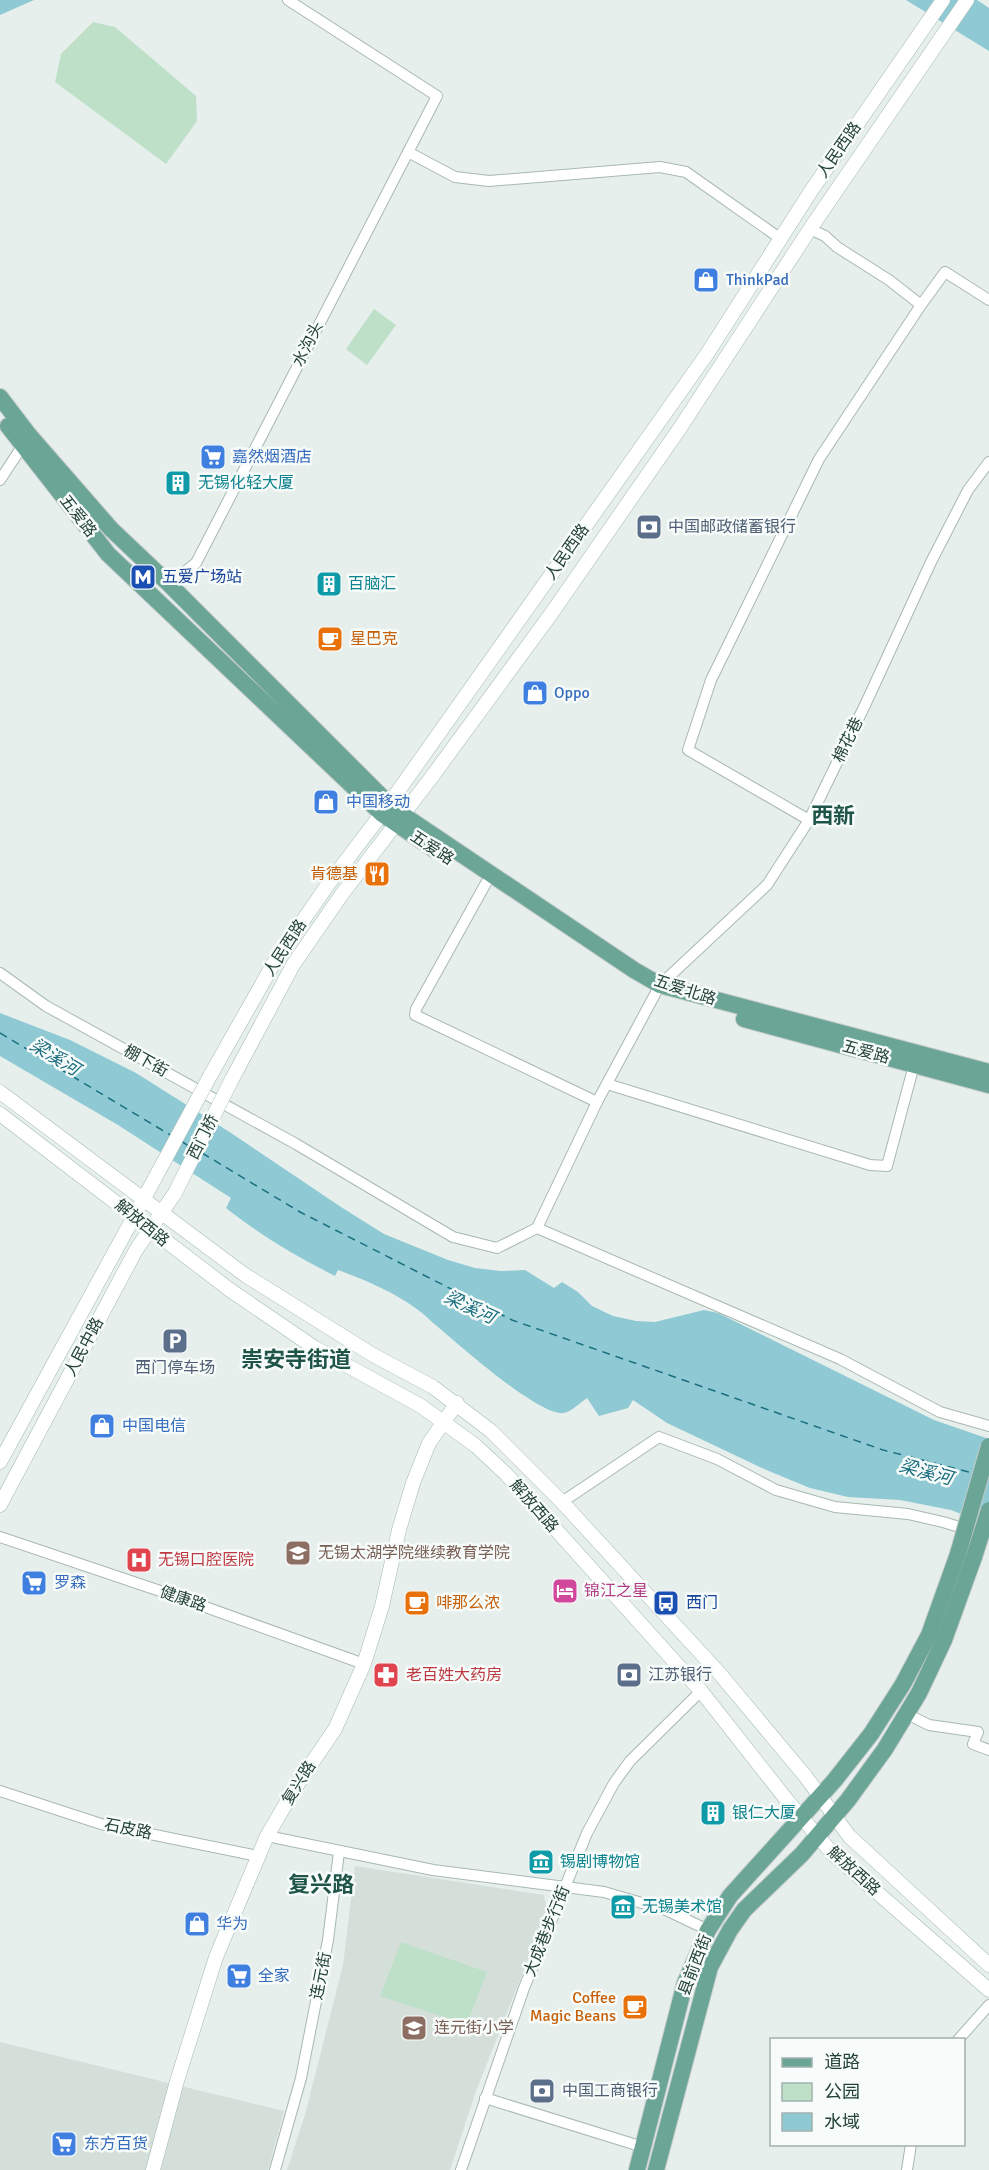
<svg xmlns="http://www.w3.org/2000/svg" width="989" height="2170" viewBox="0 0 989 2170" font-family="Signika,'Noto Sans SC',sans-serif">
<rect width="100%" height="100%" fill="#e6efeb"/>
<g fill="#d4dfda">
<polygon points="355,1866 544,1895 547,1912 476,2091 450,2170 287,2170 305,2115 343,1965"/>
<polygon points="0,2042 284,2111 268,2170 0,2170"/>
</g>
<g fill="#bfe0c8">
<polygon points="93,22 115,27 196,96 197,121 166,164 55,82 61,54"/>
<polygon points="374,309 396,325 367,365 346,349"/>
<polygon points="401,1942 487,1972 469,2019 453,2020 380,1996"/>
</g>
<g fill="#8ec9d4">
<polygon points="0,0 34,0 0,15"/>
<polygon points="906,0 977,0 989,8 989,51"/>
<path d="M0,1013l70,27 66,33 92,58 113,76 43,27 64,26 27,8 26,3 24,-1 29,18 8,-6 16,10 14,14 21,10 23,5 19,1 49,-12 14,3 216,107 55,19v86l-38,-15 -51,-10 -52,-3 -38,-9 -46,-19 -97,-46 -34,-23 -5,8 -29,8 -12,-18c-6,4 -15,13 -23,15 -25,4 -109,-72 -132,-91 -24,-24 -61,-40 -94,-52l-3,6c-39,-20 -75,-41 -109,-68l5,-10 -113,-73 -118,-69z"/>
</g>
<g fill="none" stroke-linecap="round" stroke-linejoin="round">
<g stroke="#1c6f80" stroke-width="1.5" stroke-dasharray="8 6" stroke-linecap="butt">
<polyline points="0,1033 172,1136"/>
<polyline points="181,1141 192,1148"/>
<polyline points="202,1153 300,1212 512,1320 883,1450 973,1473"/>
</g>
<g stroke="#a8b8b2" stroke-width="12">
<g id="street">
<polyline points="408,152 455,177 489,181 660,167 686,172 781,239"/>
<polyline points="921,305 945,272 989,300"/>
<polyline points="0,480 25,442"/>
<polyline points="169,584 196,563 437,96 288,0"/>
<polyline points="809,820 688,750 711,680 819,459 921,305 889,280 837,247 825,236 810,229"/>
<polyline points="486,883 416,1009 415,1015 597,1102"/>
<polyline points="0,973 46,1006 296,1144 453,1237 497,1248 537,1228 840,1359 940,1412 989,1426"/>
<polyline points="607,1084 870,1165 887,1166 914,1065"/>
<polyline points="537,1228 597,1102 660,985 767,885 809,820 866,703 931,562 968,490 989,462"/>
<polyline points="562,1502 659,1437 717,1459 776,1490 835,1507 908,1514 943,1522 969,1530"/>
<polyline points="0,1537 172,1595 364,1664"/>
<polyline points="907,1714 929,1725 978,1732 973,1744 989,1750"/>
<polyline points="0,1791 101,1824 258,1856"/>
<polyline points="267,1836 433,1870 604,1892 666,1910 708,1930"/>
<polyline points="958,2040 989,2005"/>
<polyline points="485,2098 643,2147"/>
<polyline points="275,2170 301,2078 328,1940 339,1852"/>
<polyline points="461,2170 524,1988 587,1833 614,1783 630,1761 701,1691"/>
<polyline points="907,2170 911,2144"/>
</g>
</g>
<g stroke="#a4bbb3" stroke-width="15">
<g id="secondary">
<polyline points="210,1076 275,961 329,883 389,804 707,354 811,191 943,0"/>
<polyline points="231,1081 293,965 342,894 431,778 551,614 680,428 810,229 967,0"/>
<polyline points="0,1092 245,1275 373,1355 433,1387 491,1431 562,1502 720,1674 806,1777 849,1836 989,1965"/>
<polyline points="0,1114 230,1290 315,1348 421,1406 476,1446 506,1474 701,1691 786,1799 833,1854 989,1990"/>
<polyline points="0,1462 155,1178"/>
<polyline points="0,1505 136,1250 175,1193"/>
<polyline points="153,2170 177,2081 216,1957 267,1836 295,1788 335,1729 364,1664 382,1606 399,1530 413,1483 429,1443 457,1403"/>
</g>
</g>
<g stroke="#c2cac8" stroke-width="18">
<g id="primary">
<polyline points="0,397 29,435 111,529 169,584 389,804 403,815 634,970 660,985 989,1072"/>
<polyline points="8,426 108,554 382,814 435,850"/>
<polyline points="744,1019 989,1085"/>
<polyline points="637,2170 685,1983 708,1930 730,1896 834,1781 871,1734 903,1684 929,1635 958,1554"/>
<polyline points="656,2170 710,1967 730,1930 744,1910 802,1854 848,1800 885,1749 919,1693 944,1640 974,1557"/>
</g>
</g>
<use href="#street" stroke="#fff" stroke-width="10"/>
<use href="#secondary" stroke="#fff" stroke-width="14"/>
<use href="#primary" stroke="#6aa596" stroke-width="16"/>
<g stroke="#a4bbb3" stroke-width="15" stroke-linecap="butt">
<g id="secondary-bridge">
<polyline points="155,1178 210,1076"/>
<polyline points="175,1193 231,1081"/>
</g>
</g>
<g stroke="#c2cac8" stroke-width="18" stroke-linecap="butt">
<g id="primary-bridge">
<polyline points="958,1554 989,1446"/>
<polyline points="974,1557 989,1510"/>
</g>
</g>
<use href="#secondary-bridge" stroke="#fff" stroke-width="14"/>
<use href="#primary-bridge" stroke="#6aa596" stroke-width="16"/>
</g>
<defs>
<g id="shop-square" transform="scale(1.35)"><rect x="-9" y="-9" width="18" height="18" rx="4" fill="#3f7fe0" stroke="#f7fbf9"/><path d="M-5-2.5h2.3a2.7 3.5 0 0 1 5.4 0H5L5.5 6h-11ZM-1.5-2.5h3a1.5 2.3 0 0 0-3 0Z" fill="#fff"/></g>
<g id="supermarket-square" transform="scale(1.35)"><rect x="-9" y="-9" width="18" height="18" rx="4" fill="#3f7fe0" stroke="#f7fbf9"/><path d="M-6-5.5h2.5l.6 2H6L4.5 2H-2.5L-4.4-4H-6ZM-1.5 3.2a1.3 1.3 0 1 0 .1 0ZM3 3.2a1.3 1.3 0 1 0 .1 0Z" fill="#fff"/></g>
<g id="building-square" transform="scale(1.35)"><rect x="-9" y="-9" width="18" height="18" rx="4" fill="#0f9aa8" stroke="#f7fbf9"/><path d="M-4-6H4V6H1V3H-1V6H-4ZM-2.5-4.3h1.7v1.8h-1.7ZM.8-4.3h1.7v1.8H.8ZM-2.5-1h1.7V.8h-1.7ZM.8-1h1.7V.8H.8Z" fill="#fff"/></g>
<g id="bank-square" transform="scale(1.35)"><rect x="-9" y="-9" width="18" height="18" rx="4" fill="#5c6f8a" stroke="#f7fbf9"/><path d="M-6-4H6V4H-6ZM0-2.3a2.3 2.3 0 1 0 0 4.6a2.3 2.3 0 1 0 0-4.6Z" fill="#fff"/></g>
<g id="metro-square" transform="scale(1.35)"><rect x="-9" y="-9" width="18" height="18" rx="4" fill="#1a4fb4" stroke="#f7fbf9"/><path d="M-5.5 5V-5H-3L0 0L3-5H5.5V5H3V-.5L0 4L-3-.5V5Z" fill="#fff"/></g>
<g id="cafe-square" transform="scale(1.35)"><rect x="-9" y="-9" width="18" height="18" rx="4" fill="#e8710a" stroke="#f7fbf9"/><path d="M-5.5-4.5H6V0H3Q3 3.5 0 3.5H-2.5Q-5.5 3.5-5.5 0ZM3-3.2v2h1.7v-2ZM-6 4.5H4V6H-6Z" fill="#fff"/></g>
<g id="restaurant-square" transform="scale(1.35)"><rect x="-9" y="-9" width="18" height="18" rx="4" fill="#e8710a" stroke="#f7fbf9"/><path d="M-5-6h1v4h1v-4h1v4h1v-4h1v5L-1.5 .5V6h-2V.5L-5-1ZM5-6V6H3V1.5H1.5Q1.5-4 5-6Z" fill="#fff"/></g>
<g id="parking-square" transform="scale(1.35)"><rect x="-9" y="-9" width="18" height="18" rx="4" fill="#5c6f8a" stroke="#f7fbf9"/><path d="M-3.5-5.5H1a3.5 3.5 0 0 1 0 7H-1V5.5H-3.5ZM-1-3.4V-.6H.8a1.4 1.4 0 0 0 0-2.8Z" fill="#fff"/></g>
<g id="university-square" transform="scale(1.35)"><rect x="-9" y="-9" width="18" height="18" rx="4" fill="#8d6e63" stroke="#f7fbf9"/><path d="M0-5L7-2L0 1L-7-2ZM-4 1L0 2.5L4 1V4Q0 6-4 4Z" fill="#fff"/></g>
<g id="hospital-square" transform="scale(1.35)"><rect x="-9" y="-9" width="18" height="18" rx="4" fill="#e0444e" stroke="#f7fbf9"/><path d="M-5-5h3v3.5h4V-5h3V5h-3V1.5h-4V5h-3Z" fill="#fff"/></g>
<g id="hotel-square" transform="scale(1.35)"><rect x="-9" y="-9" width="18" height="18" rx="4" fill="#d1479c" stroke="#f7fbf9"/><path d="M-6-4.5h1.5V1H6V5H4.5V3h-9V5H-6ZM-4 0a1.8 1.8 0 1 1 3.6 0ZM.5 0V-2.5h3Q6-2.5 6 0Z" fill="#fff"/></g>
<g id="bus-square" transform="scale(1.35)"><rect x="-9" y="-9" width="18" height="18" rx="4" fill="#1a4fb4" stroke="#f7fbf9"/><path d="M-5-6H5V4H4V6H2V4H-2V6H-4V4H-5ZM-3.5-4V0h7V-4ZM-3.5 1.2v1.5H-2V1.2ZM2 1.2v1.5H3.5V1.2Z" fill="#fff"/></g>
<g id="pharmacy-square" transform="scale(1.35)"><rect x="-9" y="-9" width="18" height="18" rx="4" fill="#e0444e" stroke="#f7fbf9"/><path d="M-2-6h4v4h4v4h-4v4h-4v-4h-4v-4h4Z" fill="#fff"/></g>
<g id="museum-square" transform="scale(1.35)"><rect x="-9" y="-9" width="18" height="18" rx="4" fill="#0f9aa8" stroke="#f7fbf9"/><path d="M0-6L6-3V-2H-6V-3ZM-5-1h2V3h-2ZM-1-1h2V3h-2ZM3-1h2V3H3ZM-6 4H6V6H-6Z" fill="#fff"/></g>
<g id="school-square" transform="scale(1.35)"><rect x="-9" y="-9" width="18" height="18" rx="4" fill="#8d6e63" stroke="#f7fbf9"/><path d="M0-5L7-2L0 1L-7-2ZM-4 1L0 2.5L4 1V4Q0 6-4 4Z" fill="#fff"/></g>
</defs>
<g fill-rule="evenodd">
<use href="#shop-square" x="706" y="280"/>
<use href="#supermarket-square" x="213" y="457"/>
<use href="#building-square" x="178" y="483"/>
<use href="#bank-square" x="649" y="527"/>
<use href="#metro-square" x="143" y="577"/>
<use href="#building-square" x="329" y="584"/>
<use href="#cafe-square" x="330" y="639"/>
<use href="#shop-square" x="535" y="693"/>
<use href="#shop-square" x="326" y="802"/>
<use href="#restaurant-square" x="377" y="874"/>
<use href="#parking-square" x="175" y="1341"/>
<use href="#shop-square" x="102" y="1426"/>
<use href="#university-square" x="298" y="1553"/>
<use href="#hospital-square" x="139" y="1560"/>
<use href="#supermarket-square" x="34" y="1583"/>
<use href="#hotel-square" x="565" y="1591"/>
<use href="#cafe-square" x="417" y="1603"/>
<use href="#bus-square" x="666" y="1603"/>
<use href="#pharmacy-square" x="386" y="1675"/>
<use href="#bank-square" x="629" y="1675"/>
<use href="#building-square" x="713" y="1813"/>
<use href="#museum-square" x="541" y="1862"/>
<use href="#museum-square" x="623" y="1907"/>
<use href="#shop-square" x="197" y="1924"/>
<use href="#supermarket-square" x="239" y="1976"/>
<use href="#cafe-square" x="635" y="2007"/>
<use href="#school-square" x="414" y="2028"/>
<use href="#bank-square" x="542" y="2091"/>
<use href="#supermarket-square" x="64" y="2144"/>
</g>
<g text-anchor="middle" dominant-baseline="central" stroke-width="5" stroke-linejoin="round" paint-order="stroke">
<g font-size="16" fill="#24423a" stroke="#f7fbf9">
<text transform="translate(839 150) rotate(-55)">人民西路</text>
<text transform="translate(308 344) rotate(-63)">水沟头</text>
<text transform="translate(78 516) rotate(52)">五爱路</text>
<text transform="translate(567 552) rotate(-55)">人民西路</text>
<text transform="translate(848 740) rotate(-64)">棉花巷</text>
<text transform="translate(432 848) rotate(33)">五爱路</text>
<text transform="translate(285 948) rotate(-57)">人民西路</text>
<text transform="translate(685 990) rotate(18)">五爱北路</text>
<text transform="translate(866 1052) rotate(15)">五爱路</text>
<text transform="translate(146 1061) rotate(29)">棚下街</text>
<text transform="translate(203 1137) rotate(-63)">西门桥</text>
<text transform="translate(142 1223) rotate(39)">解放西路</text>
<text transform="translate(84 1347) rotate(-62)">人民中路</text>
<text transform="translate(534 1506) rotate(49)">解放西路</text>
<text transform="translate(183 1599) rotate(19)">健康路</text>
<text transform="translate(299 1783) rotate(-58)">复兴路</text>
<text transform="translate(128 1829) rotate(11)">石皮路</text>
<text transform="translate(854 1871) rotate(42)">解放西路</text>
<text transform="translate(547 1931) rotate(-68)">大成巷步行街</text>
<text transform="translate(695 1965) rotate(-69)">县前西街</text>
<text transform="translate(321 1976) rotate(-79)">连元街</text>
</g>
<g font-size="16" fill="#366cbe" stroke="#f7fbf9" text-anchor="start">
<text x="726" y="280">ThinkPad</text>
<text x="232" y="457">嘉然烟酒店</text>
<text x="554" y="693">Oppo</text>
<text x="346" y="802">中国移动</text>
<text x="122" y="1426">中国电信</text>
<text x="54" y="1583">罗森</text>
<text x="216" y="1924">华为</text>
<text x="258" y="1976">全家</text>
<text x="84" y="2144">东方百货</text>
</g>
<g font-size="16" fill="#0d838f" stroke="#f7fbf9" text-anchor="start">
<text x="198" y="483">无锡化轻大厦</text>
<text x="348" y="584">百脑汇</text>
<text x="732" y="1813">银仁大厦</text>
<text x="560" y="1862">锡剧博物馆</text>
<text x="642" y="1907">无锡美术馆</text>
</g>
<g font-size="16" fill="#4e5e75" stroke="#f7fbf9" text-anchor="start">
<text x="668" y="527">中国邮政储蓄银行</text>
<text x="175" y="1368" text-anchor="middle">西门停车场</text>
<text x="648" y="1675">江苏银行</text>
<text x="562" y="2091">中国工商银行</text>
</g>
<g font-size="16" fill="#164399" stroke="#f7fbf9" text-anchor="start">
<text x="162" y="577">五爱广场站</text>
<text x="686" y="1603">西门</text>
</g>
<g font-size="16" fill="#c56008" stroke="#f7fbf9" text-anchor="start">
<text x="350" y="639">星巴克</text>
<text x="358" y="874" text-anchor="end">肯德基</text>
<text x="436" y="1603">啡那么浓</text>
<text x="616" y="1998" text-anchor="end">Coffee<tspan x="616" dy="18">Magic Beans</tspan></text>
</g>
<g font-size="16" fill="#785e54" stroke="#f7fbf9" text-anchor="start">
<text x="318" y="1553">无锡太湖学院继续教育学院</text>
<text x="434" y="2028">连元街小学</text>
</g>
<g font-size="16" fill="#be3a42" stroke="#f7fbf9" text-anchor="start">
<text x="158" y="1560">无锡口腔医院</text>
<text x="406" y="1675">老百姓大药房</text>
</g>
<g font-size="16" fill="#b23c85" stroke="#f7fbf9" text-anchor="start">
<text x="584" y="1591">锦江之星</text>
</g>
<g font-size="18" font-style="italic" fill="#1c6f80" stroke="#f7fbf9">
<text transform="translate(55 1057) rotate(31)">梁溪河</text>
<text transform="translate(470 1307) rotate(25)">梁溪河</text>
<text transform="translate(926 1472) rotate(15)">梁溪河</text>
</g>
<g font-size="22" font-weight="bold" fill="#1f5548" stroke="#f7fbf9">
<text x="833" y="815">西新</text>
<text x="296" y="1359">崇安寺街道</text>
<text x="321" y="1884">复兴路</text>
</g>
</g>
<rect x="770" y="2038" width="195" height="108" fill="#f7fbf9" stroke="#a3b1ad" stroke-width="1.5"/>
<rect x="782" y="2058" width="30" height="9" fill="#6aa596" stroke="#a3b1ad" stroke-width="1.5"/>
<text x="824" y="2068" font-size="18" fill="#24423a">道路</text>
<rect x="782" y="2083" width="30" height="18" fill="#bfe0c8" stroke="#a3b1ad" stroke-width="1.5"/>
<text x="824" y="2098" font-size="18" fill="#24423a">公园</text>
<rect x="782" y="2113" width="30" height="18" fill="#8ec9d4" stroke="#a3b1ad" stroke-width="1.5"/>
<text x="824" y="2128" font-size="18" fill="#24423a">水域</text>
</svg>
